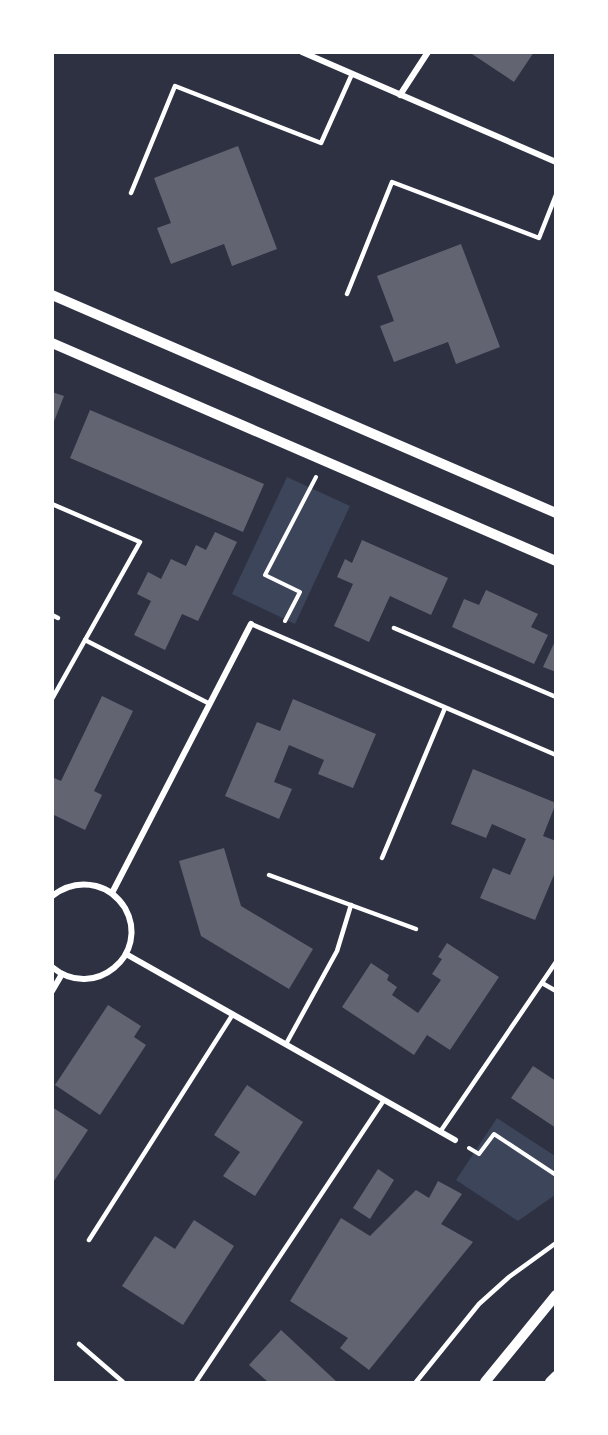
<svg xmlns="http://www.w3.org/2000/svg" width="608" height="1435" viewBox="0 0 608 1435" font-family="'PT Sans Narrow',sans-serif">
<rect width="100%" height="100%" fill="#2d3142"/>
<g fill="#3c4559">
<polygon points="287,477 350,506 295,624 232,594"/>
<polygon points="497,1118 555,1156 555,1195 518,1221 456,1180"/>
</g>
<g fill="#626471">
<polygon points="469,52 534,52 514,82"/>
<polygon points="238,146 277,249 232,266 224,244 171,264 157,228 171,223 154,178"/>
<polygon points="461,244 500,347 456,364 448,342 394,362 380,326 394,321 377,276"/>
<polygon points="52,392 64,396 53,424 52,424"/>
<polygon points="90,410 264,484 243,532 70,458"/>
<polygon points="215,532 237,542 198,621 182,614 165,650 134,635 151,601 137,594 148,572 161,579 171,559 186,566 196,545 206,550"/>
<polygon points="362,540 448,578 431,615 390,596 369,642 334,626 353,584 337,577 345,559 352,563"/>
<polygon points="486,590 538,614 531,627 548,635 534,664 452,627 464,599 479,605"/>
<polygon points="556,639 556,672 543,667"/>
<polygon points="102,696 133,711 94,791 102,795 85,830 54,815 52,819 52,777 61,781"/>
<polygon points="293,699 376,734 353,788 318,774 324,760 289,745 274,782 292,789 279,819 225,796 257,722 280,731"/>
<polygon points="473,769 556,803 543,836 556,841 556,870 535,920 480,898 493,868 510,875 526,839 492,824 486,838 451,824"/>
<polygon points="224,848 241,906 313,949 289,989 201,936 179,861"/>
<polygon points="447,943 499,977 450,1050 427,1035 414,1055 342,1007 371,963 389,975 387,980 397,987 392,995 418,1013 441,980 432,974 442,959 438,957"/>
<polygon points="108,1005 141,1026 134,1037 146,1045 100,1115 55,1085"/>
<polygon points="533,1066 556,1081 556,1128 511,1098"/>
<polygon points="247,1085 303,1122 255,1196 223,1176 240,1152 214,1135"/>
<polygon points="52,1107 88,1130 52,1184"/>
<polygon points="378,1169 394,1180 370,1219 353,1208"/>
<polygon points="438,1181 462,1194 441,1224 473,1242 369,1370 340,1348 348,1338 290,1301 341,1218 370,1236 416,1190 429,1198"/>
<polygon points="194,1220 234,1246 183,1325 122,1286 155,1236 175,1249"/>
<polygon points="281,1330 337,1382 268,1382 249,1365"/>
</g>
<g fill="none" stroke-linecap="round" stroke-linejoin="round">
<g stroke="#fff" stroke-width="4">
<polyline points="285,621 300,592 265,575 316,477"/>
<polyline points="469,1148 479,1154 494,1134 556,1175"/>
</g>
<g stroke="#fff" stroke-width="4.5">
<polyline points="131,193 175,86 321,143 352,74"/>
<polyline points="347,294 392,182 539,238 556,195"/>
<polyline points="52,504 140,542 52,699"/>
<polyline points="52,615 58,618"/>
<polyline points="251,624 556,755"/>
<polyline points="394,628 556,697"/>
<polyline points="85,640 210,704"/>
<polyline points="382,858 445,708"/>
<polyline points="269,875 416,929"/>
<polyline points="542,983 556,991"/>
<polyline points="286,1044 337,951 351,905"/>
<polyline points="440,1132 556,962"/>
<polyline points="89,1240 233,1014"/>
<polyline points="79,1344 123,1382"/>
<polyline points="196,1382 384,1100"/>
<polyline points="416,1382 479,1304 509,1277 556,1243"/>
</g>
<g stroke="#fff" stroke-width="6">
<polyline points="302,52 556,162"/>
<polyline points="400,95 428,52"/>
<polyline points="112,893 251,624"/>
<path d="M52,896c13,-10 28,-14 44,-10 12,3 22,11 29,22 26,46 -31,94 -73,59"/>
<polyline points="126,954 455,1140"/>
<polyline points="52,991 62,974"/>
</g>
<g stroke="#fff" stroke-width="10">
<polyline points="52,295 556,513"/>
<polyline points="52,343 556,561"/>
<polyline points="485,1382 556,1295"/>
<polyline points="550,1382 556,1376"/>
</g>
</g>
<rect width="608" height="1435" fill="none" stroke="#ffffff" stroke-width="108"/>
</svg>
